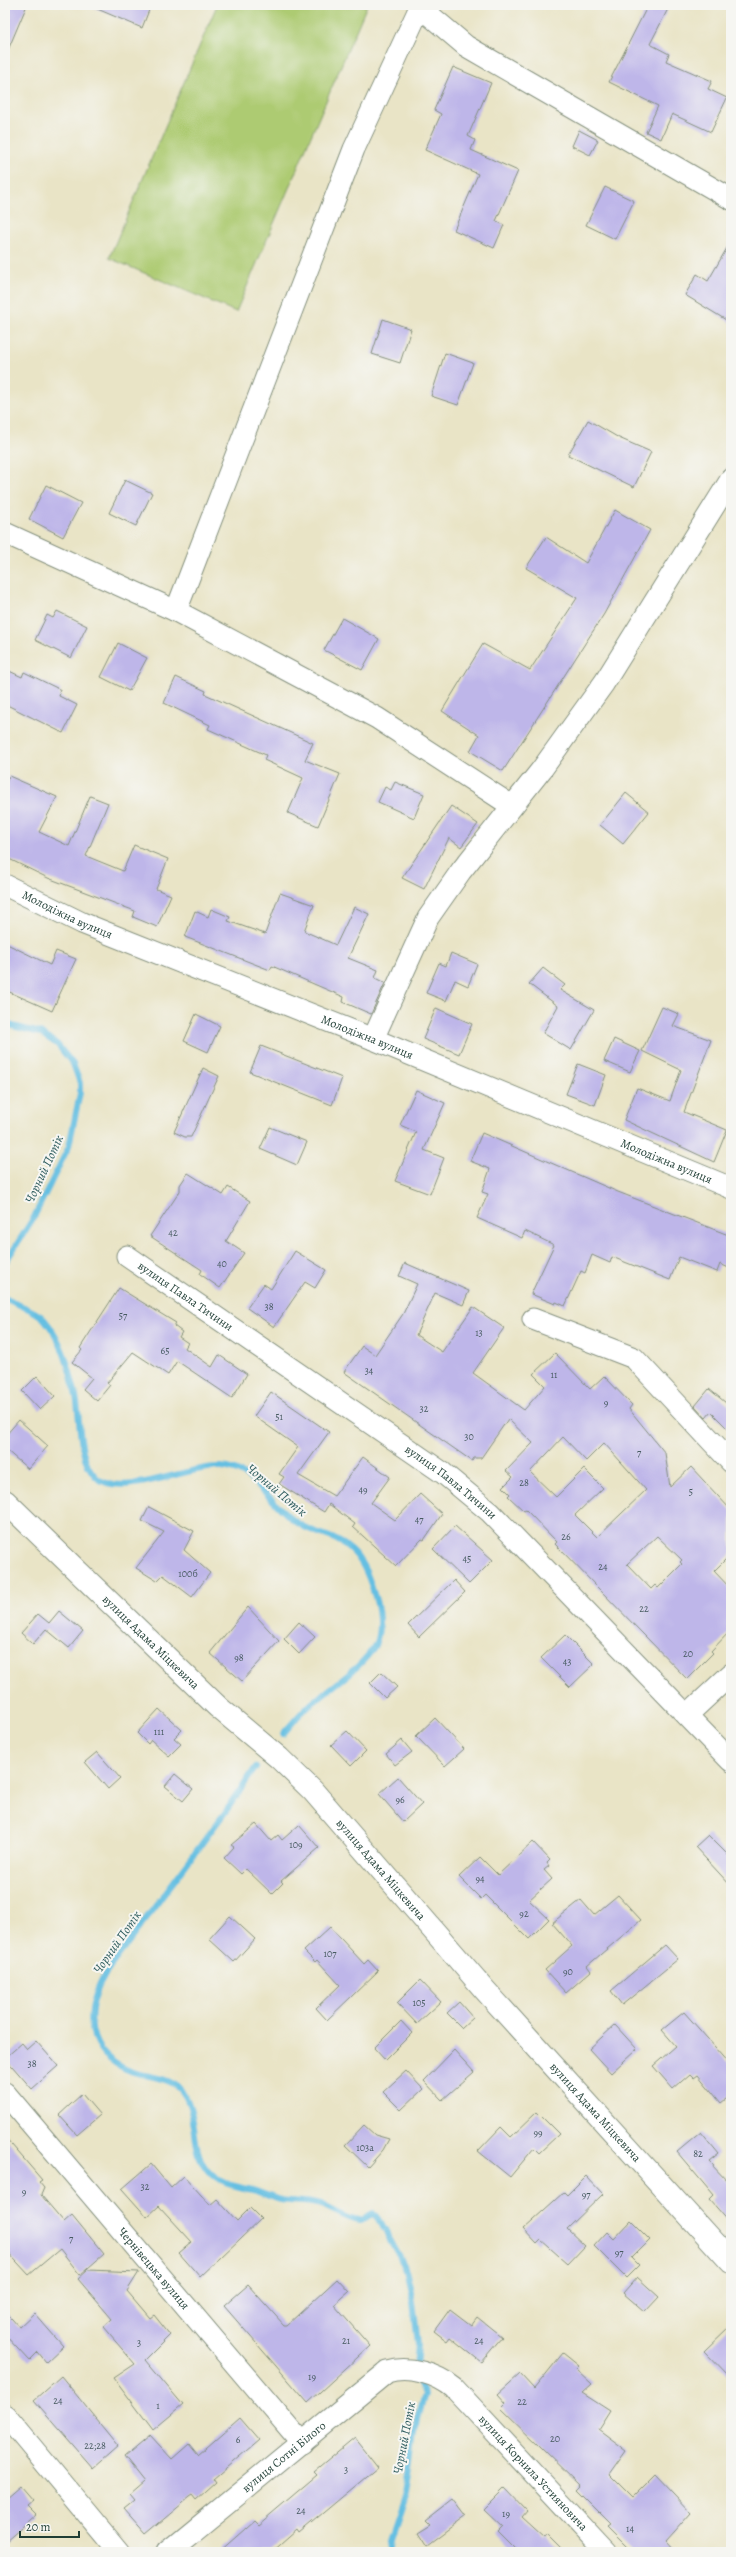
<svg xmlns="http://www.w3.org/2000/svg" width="736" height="2557" viewBox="0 0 736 2557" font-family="Alegreya,serif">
<rect width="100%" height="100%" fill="#f6f6f2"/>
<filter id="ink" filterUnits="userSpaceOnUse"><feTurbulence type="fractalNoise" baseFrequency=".025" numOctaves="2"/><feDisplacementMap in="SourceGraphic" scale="8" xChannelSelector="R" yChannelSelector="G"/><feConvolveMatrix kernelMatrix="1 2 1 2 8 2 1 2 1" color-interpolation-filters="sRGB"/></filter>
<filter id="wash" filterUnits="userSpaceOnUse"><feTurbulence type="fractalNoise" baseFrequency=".012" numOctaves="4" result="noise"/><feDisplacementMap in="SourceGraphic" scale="16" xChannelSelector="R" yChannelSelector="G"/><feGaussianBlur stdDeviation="0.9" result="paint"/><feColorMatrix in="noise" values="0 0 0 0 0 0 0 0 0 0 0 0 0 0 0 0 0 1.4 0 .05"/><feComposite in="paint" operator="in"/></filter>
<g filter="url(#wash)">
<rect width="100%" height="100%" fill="#e9e4c6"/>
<polygon fill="#adcb72" stroke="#668453" points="217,5 367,5 236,312 109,258"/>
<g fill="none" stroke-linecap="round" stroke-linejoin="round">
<g stroke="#65bfe2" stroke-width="6">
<polyline points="5,1024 40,1033 57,1044 73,1064 80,1083 80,1093 69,1146 34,1217 5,1263"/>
<path d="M5,1298c11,7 30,11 39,21 18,20 26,51 32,77 5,24 1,62 20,81 24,23 93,-12 125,-10 34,2 51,40 78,57 17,11 37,11 52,26 11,10 18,27 22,41 6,16 9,38 2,54 -12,23 -51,47 -70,64 -8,8 -15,17 -22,25"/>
<path d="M256,1767l-30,44 -119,160c-24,40 -24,83 26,101 15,5 34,5 46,16 22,22 9,62 30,84 12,14 31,14 47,19 8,3 16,7 25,9 12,2 24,1 36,4 14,3 29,16 43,17 4,0 8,-5 13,-7l4,2 28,51 8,34 5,44 -3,32 9,18 -7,23 -11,74 -16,47 -2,13"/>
</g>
</g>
<g id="blocks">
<g fill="#beb6e9" fill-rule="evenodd">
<polygon points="5,5 27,5 5,57"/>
<polygon points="88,5 151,5 142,28"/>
<polygon points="648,5 670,5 650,44 669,54 666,61 712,81 708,89 727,98 711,132 672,114 661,139 646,132 658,106 609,82"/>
<polygon points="453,67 491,83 468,136 475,140 471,150 518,171 496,221 504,225 494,248 454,230 478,174 425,150 441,114 434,110"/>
<polygon points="579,130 598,140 590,155 572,146"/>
<polygon points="605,187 634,201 615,239 586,225"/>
<polygon points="731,241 731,323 685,295 697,274 708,281"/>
<polygon points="383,319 411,329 400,363 372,354"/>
<polygon points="445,353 473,363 458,405 431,396"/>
<polygon points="588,420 619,438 651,452 634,487 568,455"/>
<polygon points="125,480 152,493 136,526 109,513"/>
<polygon points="46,485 81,503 63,537 29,519"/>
<polygon points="615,510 650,530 604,614 503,771 470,751 479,735 442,711 483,644 530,670 577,598 526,568 546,537 586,563"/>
<polygon points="57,611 87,626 71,658 35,640 47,615 53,618"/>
<polygon points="342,618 379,639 362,670 324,650"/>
<polygon points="118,643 147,658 129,691 101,677"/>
<polygon points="5,669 22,677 24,672 61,690 59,696 77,705 63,733 5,704"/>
<polygon points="176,677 206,691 205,694 313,743 305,760 340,774 318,826 288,813 303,778 264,760 266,755 208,729 210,725 164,703"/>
<polygon points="9,776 57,797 39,832 69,846 90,796 108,803 86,856 123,871 134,845 168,859 156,889 171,895 157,927 133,917 135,911 48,878 5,857 5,785"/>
<polygon points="395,782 424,794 414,818 378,802 385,787 391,790"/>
<polygon points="626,793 649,812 623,844 600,825"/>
<polygon points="451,806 478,824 461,847 449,838 424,889 402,878"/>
<polygon points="280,893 314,905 304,931 336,945 354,907 369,914 348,958 378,970 375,978 385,983 371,1014 343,1002 344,997 272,966 270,970 185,937 195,911 208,917 211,909 230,917 228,921 265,934"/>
<polygon points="5,943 50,965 56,951 76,959 52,1011 5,990"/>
<polygon points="451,953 477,964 468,986 455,980 446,1001 426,993 439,963 446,966"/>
<polygon points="543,968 565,985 560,990 594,1010 571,1050 543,1033 558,1006 529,984"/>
<polygon points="662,1007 679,1014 673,1026 711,1040 684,1112 727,1130 714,1162 624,1120 637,1088 670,1101 681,1070 642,1051"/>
<polygon points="436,1008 472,1024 459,1054 423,1039"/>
<polygon points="196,1014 220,1026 208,1052 184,1041"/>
<polygon points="614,1039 640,1051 630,1072 604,1061"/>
<polygon points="261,1046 342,1078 332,1105 250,1072"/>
<polygon points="578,1064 606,1075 595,1105 566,1094"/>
<polygon points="203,1068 219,1076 191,1137 185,1137 174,1132"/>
<polygon points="416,1090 445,1103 424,1150 444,1158 430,1194 395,1181 416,1132 400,1125"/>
<polygon points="270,1127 307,1142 297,1165 260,1149"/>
<polygon points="482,1133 618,1192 731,1236 731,1269 720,1264 717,1272 679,1257 670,1280 612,1257 610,1263 592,1255 585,1273 581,1271 565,1306 556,1302 555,1304 531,1294 554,1245 525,1231 522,1238 477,1218 488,1194 482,1192 490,1169 470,1161"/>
<polygon points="188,1173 223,1195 228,1187 250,1201 226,1241 244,1253 220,1288 200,1274 202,1270 150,1236 180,1191 180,1185"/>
<polygon points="295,1251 326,1270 315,1288 305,1282 274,1327 247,1308 264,1284 271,1289"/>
<path d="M405,1263l64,28 -6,14 -28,-12 -19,42 26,17 31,-45 31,21 -31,45 51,37 21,-24 -12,-12 22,-21 35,36 14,-13 28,29 -3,4 36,44 5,34 21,-20 40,43v44l-17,17 17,18v41l-20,21 2,2 -26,26 -132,-135 2,-2 -31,-32 -2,1 -16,-15 2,-2 -7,-7 10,-10 -7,-6 27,-28 -25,-24 -27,39h-7l-2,3 -128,-89 18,-26 13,9 28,-41 14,-30 -18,-8zM563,1437l23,24 18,-18 42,47 -49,47 -22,-22 28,-27 -19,-19 -28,28 -26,-25zM657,1536l25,24 -2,2 2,2 -24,24 -3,-3 -4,4 -24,-25z"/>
<polygon points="119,1288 176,1323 174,1326 182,1332 179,1337 188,1343 185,1348 212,1367 219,1355 247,1374 232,1398 177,1361 168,1375 133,1352 107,1383 110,1385 97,1401 83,1389 92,1378 72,1362 82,1350 80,1348"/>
<polygon points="37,1376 55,1396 40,1410 22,1391"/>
<polygon points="709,1389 731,1407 731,1432 711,1412 706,1418 695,1406"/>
<polygon points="271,1392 329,1432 298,1475 334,1496 363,1457 390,1477 371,1503 395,1520 420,1494 442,1514 424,1540 422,1539 396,1566 353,1527 355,1524 329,1504 324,1512 279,1484 284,1477 279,1474 298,1447 254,1416"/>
<polygon points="19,1420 48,1446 28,1469 5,1449 5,1436"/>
<polygon points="149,1507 194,1531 184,1550 210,1573 192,1597 163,1575 157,1581 136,1568 164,1532 142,1521"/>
<polygon points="455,1526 493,1560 469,1584 433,1549"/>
<polygon points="454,1580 465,1592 419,1637 408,1625"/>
<polygon points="248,1607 279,1641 242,1681 210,1653"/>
<polygon points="59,1611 83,1631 69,1648 46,1629 33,1644 21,1633 38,1614 49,1623"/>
<polygon points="299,1622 315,1637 299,1654 284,1639"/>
<polygon points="565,1635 594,1664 570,1687 541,1658"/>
<polygon points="381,1672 397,1687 385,1698 370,1683"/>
<polygon points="159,1709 182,1730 174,1738 181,1744 169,1756 151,1740 148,1744 137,1733"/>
<polygon points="435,1718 464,1749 445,1766 416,1736"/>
<polygon points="347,1731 366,1751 351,1766 331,1745"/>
<polygon points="402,1740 412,1752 395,1765 386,1754"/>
<polygon points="97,1752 120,1778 108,1789 85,1762"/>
<polygon points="175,1774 193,1789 183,1801 165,1786"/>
<polygon points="398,1777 422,1804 403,1822 379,1794"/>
<polygon points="256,1824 271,1841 278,1835 282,1840 299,1825 319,1848 281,1881 283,1883 272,1894 246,1869 241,1874 224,1858 234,1847 231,1845"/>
<polygon points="708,1835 731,1858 731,1886 695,1847"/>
<polygon points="533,1842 550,1860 547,1863 549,1866 544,1870 552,1879 529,1900 549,1919 529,1939 485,1895 481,1899 459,1877 480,1857 498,1875"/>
<polygon points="618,1895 641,1920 587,1966 591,1971 566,1993 545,1970 572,1946 552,1923 581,1900 594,1915"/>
<polygon points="230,1916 255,1939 234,1962 209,1939"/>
<polygon points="330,1927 364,1964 368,1960 378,1971 327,2020 316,2008 340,1985 317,1960 315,1962 304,1951"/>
<polygon points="665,1945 678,1959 622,2005 611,1991"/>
<polygon points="420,1980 441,2002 417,2024 397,2003"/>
<polygon points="459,2002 473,2018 462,2028 447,2013"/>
<polygon points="684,2012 731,2065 731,2095 721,2103 698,2075 694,2078 690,2074 673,2089 653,2066 676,2046 662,2030"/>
<polygon points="401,2021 412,2033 385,2060 374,2048"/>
<polygon points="615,2025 637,2049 611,2073 589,2049"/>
<polygon points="36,2041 58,2066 32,2089 5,2058 22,2043 27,2049"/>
<polygon points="454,2050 474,2072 442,2100 424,2081"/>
<polygon points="406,2071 423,2089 401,2110 383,2092"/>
<polygon points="82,2094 100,2115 77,2135 59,2115"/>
<polygon points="537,2112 559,2134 539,2153 534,2148 510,2177 478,2151 501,2127 511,2137"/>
<polygon points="364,2125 375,2135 389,2139 383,2150 368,2167 345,2145"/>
<polygon points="701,2132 719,2154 709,2162 729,2183 731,2181 731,2224 710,2200 714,2196 677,2152"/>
<polygon points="5,2137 42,2180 39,2182 44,2188 41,2195 64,2222 72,2215 104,2254 80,2275 60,2249 29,2275 5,2249"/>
<polygon points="151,2164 171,2188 184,2176 210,2205 217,2199 237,2221 250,2208 261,2219 200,2277 179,2253 192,2242 159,2206 147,2217 122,2189"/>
<polygon points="586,2176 603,2194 567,2229 585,2246 568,2264 541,2240 537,2244 523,2229 564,2192 567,2195"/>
<polygon points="631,2221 650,2240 632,2258 639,2265 626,2278 594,2246 607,2232 614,2239"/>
<polygon points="88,2270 139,2272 127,2291 150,2318 154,2315 170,2335 145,2360 183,2405 153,2430 114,2378 135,2364 103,2327 112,2319 78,2279"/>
<polygon points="637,2277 659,2297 645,2312 623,2293"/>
<polygon points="337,2279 349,2292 334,2305 370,2346 308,2403 224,2306 248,2285 284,2325 287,2325"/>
<polygon points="450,2309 471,2325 477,2317 502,2337 481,2362 450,2337 447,2341 434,2331"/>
<polygon points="5,2311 19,2327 34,2313 63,2346 46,2362 38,2352 29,2361 5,2335"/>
<polygon points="731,2325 731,2379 704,2351"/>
<polygon points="563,2353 579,2366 576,2369 592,2384 582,2393 610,2411 598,2430 626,2451 609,2475 632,2498 655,2475 691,2513 665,2542 674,2552 634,2552 608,2526 611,2524 576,2489 580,2485 501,2408 506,2403 498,2394 520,2374 534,2389"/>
<polygon points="61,2376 118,2446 93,2468 34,2400"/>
<polygon points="240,2418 259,2440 213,2479 216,2483 196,2501 192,2496 189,2498 146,2534 124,2509 134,2501 129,2495 144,2482 124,2457 150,2435 172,2459 189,2444 198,2455"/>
<polygon points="355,2438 378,2467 299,2533 297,2530 272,2552 219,2552 254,2521 258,2525 317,2475 314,2472"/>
<polygon points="20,2486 32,2500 26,2505 36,2515 5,2542 5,2499"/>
<polygon points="505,2488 526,2510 521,2516 544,2537 546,2534 564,2552 518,2552 498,2532 503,2527 484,2509"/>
<polygon points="453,2499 466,2516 426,2546 417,2532 430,2524 426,2520"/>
</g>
</g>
</g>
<g filter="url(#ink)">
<use href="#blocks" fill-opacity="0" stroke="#84907d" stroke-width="1"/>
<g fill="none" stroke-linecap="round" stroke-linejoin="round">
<g stroke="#84907d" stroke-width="23">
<g id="minor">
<polyline points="420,7 466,46 731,199"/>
<polyline points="5,533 176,611 377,718 512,806"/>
<polyline points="176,611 354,149 420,7 418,5"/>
<path id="s1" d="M5,885l77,38 291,116 358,149"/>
<polyline points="373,1039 428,918 461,871 542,769 604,683 731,479"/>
<path id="s2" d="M127,1256l316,217 47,39 241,249"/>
<polyline points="533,1319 634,1358 731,1462"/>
<polyline points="687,1715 731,1674"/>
<path id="s3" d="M5,2093l297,350"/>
<polyline points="5,2415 119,2552"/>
<path id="s4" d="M168,2552l219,-180c22,-7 50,2 67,16l153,164"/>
</g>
</g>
<g stroke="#84907d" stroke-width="24">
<g id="tertiary">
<path id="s5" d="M5,1501l213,206 61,51 34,33 171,198 247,273"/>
</g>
</g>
<use href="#minor" stroke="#fff" stroke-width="21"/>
<use href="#tertiary" stroke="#fff" stroke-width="22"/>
</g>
</g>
<g text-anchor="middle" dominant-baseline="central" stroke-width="4" stroke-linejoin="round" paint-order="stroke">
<g font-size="10" fill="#475b61">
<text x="173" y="1232">42</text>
<text x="222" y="1263">40</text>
<text x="269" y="1306">38</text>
<text x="123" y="1315">57</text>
<text x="479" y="1332">13</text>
<text x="165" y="1350">65</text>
<text x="369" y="1370">34</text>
<text x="554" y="1374">11</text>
<text x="606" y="1402">9</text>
<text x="424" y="1408">32</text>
<text x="279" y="1416">51</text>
<text x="469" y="1436">30</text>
<text x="639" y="1452">7</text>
<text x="524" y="1482">28</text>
<text x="363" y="1489">49</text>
<text x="691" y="1491">5</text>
<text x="419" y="1519">47</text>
<text x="566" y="1536">26</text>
<text x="467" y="1558">45</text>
<text x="603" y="1566">24</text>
<text x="188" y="1573">100б</text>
<text x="644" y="1608">22</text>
<text x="688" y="1653">20</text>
<text x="239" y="1657">98</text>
<text x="567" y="1661">43</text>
<text x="159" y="1731">111</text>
<text x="400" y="1799">96</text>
<text x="296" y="1844">109</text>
<text x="480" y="1878">94</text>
<text x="524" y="1913">92</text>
<text x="330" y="1953">107</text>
<text x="568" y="1971">90</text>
<text x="419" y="2002">105</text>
<text x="32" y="2063">38</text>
<text x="538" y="2132">99</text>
<text x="365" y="2147">103а</text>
<text x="698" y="2153">82</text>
<text x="145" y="2186">32</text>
<text x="24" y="2191">9</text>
<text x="586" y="2194">97</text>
<text x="71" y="2238">7</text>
<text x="619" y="2252">97</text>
<text x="346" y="2340">21</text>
<text x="479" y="2340">24</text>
<text x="139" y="2342">3</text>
<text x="312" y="2376">19</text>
<text x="58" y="2400">24</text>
<text x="522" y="2401">22</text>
<text x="158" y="2405">1</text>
<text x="555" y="2438">20</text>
<text x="238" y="2439">6</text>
<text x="95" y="2445">22;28</text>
<text x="346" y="2469">3</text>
<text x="301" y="2510">24</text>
<text x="506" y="2513">19</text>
<text x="630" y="2528">14</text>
</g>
<g font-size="12" fill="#1f3d34" stroke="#f6f6f2">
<text stroke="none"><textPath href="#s1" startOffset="69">Молодіжна вулиця</textPath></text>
<text stroke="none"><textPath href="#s1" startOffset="393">Молодіжна вулиця</textPath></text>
<text stroke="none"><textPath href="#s1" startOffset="717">Молодіжна вулиця</textPath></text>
<text stroke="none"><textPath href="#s2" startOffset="71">вулиця Павла Тичини</textPath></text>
<text stroke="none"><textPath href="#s2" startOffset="395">вулиця Павла Тичини</textPath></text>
<text stroke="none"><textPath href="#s5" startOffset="203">вулиця Адама Міцкевича</textPath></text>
<text stroke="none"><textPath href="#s5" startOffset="527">вулиця Адама Міцкевича</textPath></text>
<text stroke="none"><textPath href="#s5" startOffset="851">вулиця Адама Міцкевича</textPath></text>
<text stroke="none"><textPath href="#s3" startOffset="230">Чернівецька вулиця</textPath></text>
<text stroke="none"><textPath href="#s4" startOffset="150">вулиця Сотні Білого</textPath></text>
<text stroke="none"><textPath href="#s4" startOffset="471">вулиця Корнила Устияновича</textPath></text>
</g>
<g font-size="13" font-style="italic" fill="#305e60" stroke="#f6f6f2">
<text transform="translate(44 1169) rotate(-65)">Чорний Потік</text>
<text transform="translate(277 1490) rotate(40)">Чорний Потік</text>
<text transform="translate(117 1942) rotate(-55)">Чорний Потік</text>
<text transform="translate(404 2438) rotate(-79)">Чорний Потік</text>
</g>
</g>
<rect width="736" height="2557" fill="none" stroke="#f6f6f2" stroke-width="20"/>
<path d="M20 2531v6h59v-6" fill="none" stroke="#1f3d34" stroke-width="2"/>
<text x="26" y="2531" font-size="12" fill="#1f3d34" stroke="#f6f6f2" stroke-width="3" paint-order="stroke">20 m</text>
</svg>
